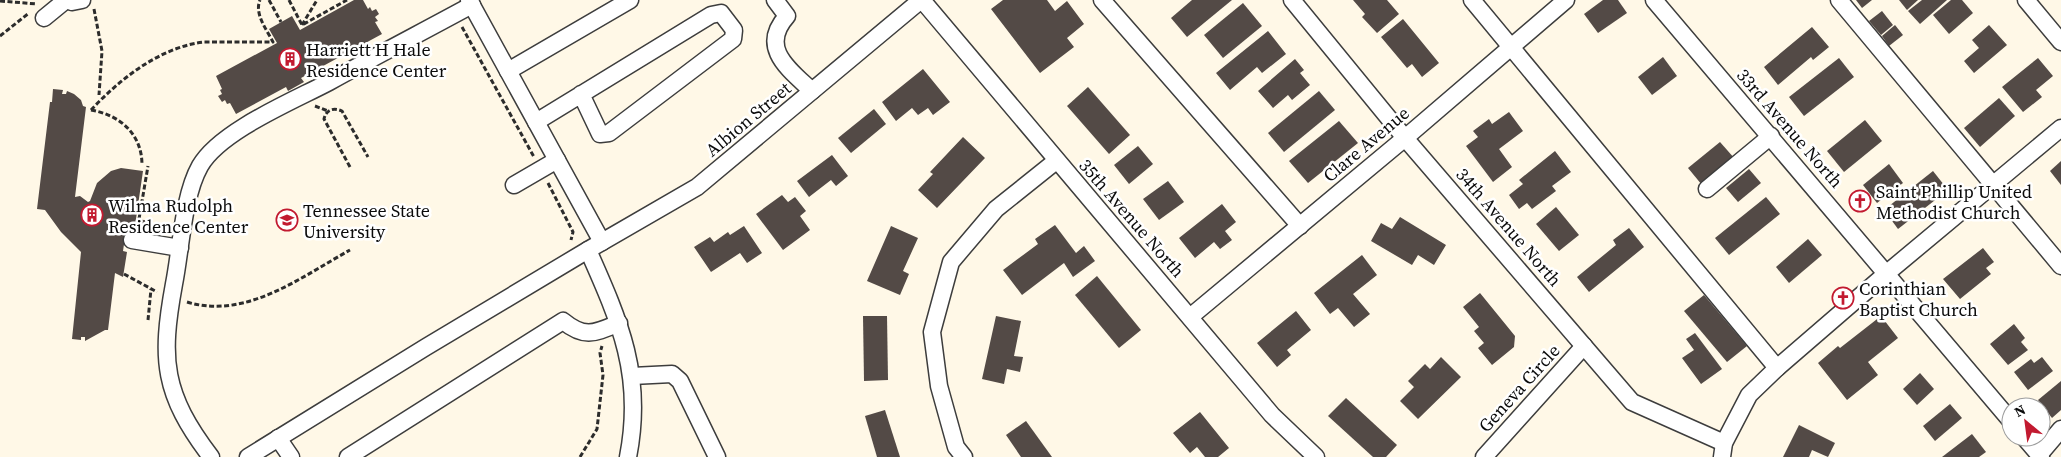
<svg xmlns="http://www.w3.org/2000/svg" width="2061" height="457" viewBox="0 0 2061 457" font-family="'Source Serif 4',serif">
<rect width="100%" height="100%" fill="#fff8e7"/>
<g fill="#534a46">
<polygon points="354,0 363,0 368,9 370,7 372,11 376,9 379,14 375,17 378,21 375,22 382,34 301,78 304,82 288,91 286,87 236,114 230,103 227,104 225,100 222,102 218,96 222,94 220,90 222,89 216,76 277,43 269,29 292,16 300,30"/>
<polygon points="1003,0 1047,0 1055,11 1067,1 1084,24 1067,38 1074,47 1040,73 991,9"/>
<polygon points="1192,0 1232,0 1187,37 1171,18"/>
<polygon points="1353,0 1387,0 1399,14 1377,33 1362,17 1365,14"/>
<polygon points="1603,0 1618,0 1627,13 1598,33 1584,14"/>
<polygon points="1856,0 1872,0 1862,8"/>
<polygon points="1899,0 1918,0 1907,10"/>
<polygon points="1922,0 1947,0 1920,24 1908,11"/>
<polygon points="1951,0 1962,0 1973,13 1949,34 1933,15"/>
<polygon points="1243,3 1262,26 1223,58 1204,35"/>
<polygon points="1882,11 1893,25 1881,35 1869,21"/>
<polygon points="1403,19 1439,63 1422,77 1412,64 1407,68 1381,37"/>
<polygon points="1895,25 1903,35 1889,46 1882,36"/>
<polygon points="1989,25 2007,45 1974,73 1964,61 1979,48 1972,40"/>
<polygon points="1812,27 1829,47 1813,60 1811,57 1778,85 1764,67"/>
<polygon points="1268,31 1286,54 1262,73 1257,67 1230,90 1216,73"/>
<polygon points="1663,57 1677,76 1652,95 1638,77"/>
<polygon points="1839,58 1854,77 1804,116 1789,97"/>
<polygon points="2038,58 2053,76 2036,90 2042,97 2023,112 2002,87"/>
<polygon points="1295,59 1304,70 1300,73 1310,85 1292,100 1288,95 1273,108 1258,91"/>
<polygon points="923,69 950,102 933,115 928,108 918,115 912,108 896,121 882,102"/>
<polygon points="1088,87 1130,135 1109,154 1067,106"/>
<polygon points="53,89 63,90 62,94 66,94 67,91 74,94 81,100 83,106 86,107 75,197 80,196 88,202 90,201 97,183 111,171 121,168 143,171 136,219 152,221 150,234 126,231 123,251 127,252 123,277 115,273 108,330 105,330 85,341 85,337 81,337 81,340 72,339 81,252 61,232 45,210 37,209 50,102 52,102"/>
<polygon points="1319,91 1335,110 1284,152 1268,133"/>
<polygon points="1999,98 2015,116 1980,147 1964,128"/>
<polygon points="874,109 886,124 851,153 838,138"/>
<polygon points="1509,112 1523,131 1499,149 1512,167 1493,182 1466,146 1478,137 1473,131 1489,119 1492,124"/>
<polygon points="1865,120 1882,141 1844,172 1827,151"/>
<polygon points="1339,121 1358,143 1308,183 1289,161"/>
<polygon points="963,137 985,158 937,208 918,190 933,174 930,172"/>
<polygon points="1720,142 1735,159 1702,185 1688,168"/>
<polygon points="1138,146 1153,164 1129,184 1114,165"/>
<polygon points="1555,151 1571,172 1552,186 1556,191 1532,209 1527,203 1519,209 1509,195 1523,184 1519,180"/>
<polygon points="832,155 848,176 836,186 831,180 809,197 797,181"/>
<polygon points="2061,161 2061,185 2050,171"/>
<polygon points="1889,164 1903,183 1877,203 1863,185"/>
<polygon points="1749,169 1761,183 1738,202 1726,188"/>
<polygon points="1933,171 1948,190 1898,229 1884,210"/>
<polygon points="1168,181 1184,202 1159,220 1143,199"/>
<polygon points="782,195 788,202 795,197 806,211 800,216 810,230 783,250 756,214"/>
<polygon points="1766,197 1780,214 1729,255 1715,238"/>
<polygon points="1222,204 1236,222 1225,231 1232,240 1220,249 1214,242 1195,258 1179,238"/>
<polygon points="1556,207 1579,235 1559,251 1536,224"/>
<polygon points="1400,217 1446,245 1434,265 1418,255 1412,265 1371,241 1381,223 1392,229"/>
<polygon points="1055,225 1076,253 1084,246 1095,261 1073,277 1064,263 1022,295 1003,270 1038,244 1035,239"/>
<polygon points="744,226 762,253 747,263 740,253 711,272 694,247 710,237 714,242 728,232 730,235"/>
<polygon points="891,226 918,238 903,271 909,274 900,295 867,281"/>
<polygon points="1629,228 1644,247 1589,292 1577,277 1616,245 1613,240"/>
<polygon points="1808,239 1822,255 1789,283 1776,267"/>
<polygon points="1983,248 1994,262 1986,268 1991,274 1960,299 1943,279"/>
<polygon points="1362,255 1377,275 1353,294 1370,314 1354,327 1338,308 1330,314 1314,293"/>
<polygon points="1097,276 1141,330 1119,348 1075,295"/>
<polygon points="1480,293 1515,336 1514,347 1492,365 1478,348 1484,343 1474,331 1479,327 1463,307"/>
<polygon points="1704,295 1747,346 1727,362 1684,311"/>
<polygon points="1296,311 1311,330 1287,350 1291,355 1277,367 1257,343"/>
<polygon points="863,316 887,316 888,380 864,381"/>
<polygon points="996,316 1021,321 1014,356 1023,357 1020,372 1007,369 1004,384 982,379"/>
<polygon points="1881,316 1898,338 1868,362 1878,375 1847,400 1818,363 1838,346 1840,348"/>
<polygon points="2014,324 2025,338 2021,342 2028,350 2008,365 1990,344"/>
<polygon points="1695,333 1722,369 1701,384 1682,358 1694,350 1686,339"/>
<polygon points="1441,357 1461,377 1418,419 1400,401 1414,387 1408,381 1425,364 1430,369"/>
<polygon points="2042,357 2053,371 2028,390 2014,372 2031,359 2034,363"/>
<polygon points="1920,373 1934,389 1917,405 1903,389"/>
<polygon points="2061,381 2061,410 2052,418 2038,400"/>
<polygon points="1346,398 1397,445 1386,457 1373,457 1328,416"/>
<polygon points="1950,404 1962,418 1935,441 1923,426"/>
<polygon points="885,410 900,457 877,457 865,416"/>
<polygon points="1200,412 1229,448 1218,457 1205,457 1197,447 1190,453 1173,433"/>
<polygon points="1026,421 1052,457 1021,457 1006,435"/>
<polygon points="1799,425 1835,443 1828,457 1812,450 1809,457 1783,457"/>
<polygon points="1972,434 1986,452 1979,457 1942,457"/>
</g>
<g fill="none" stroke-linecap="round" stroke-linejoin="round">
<g stroke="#3d3d3d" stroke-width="19">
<g id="minor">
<polyline points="67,0 72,2 82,0"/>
<polyline points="469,0 602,242"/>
<path d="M775,0l12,16c-29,32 3,54 25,75"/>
<polyline points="922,0 1272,415 1316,457"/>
<polyline points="1102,0 1300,226"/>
<polyline points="1292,0 1405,138 1632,402 1724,443"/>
<polyline points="1472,0 1777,368"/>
<polyline points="1654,0 2011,421"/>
<polyline points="1839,0 2061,266"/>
<polyline points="2026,0 2061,42"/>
<polyline points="44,18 66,0"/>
<polyline points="508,71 630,0"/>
<polyline points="536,122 711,15 721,13 734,30 733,39 609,133 600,134 581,94"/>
<polyline points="514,185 557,160"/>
<polyline points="1707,189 1771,136"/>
<polyline points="132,240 180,248"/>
<path d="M588,250c32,72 56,126 40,207"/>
<polyline points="1190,317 1405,138 1566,0"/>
<polyline points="632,376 672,374 680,381 717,457"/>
<polyline points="2024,437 2041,457"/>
<polyline points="278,438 291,457"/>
<polyline points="2039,455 2061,429"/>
<path d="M211,457c-48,-63 -51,-97 -37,-173 7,-35 9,-88 26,-118 20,-35 93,-65 129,-84 47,-26 95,-51 143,-77"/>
<polyline points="248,457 426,347 588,250 697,187 921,0"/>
<path d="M348,457l215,-136c22,18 32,12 56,2"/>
<polyline points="964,457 956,447 939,386 932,332 951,262 996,209 1056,161"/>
<polyline points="1484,457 1584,346"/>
<polyline points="1722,457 1724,443 1749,395 1777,368 1887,273 2061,128"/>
</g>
</g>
<g stroke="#2c2c2c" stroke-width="3" stroke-dasharray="5 2.5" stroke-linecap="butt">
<polyline points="269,0 281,22"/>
<polyline points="289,0 302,25 347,0"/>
<polyline points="0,1 37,4"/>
<polyline points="94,9 102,51 99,95"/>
<polyline points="302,25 317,0"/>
<polyline points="462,27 534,157"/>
<polyline points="0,36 29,13"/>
<polyline points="315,106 328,111"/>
<path d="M91,110c29,-31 69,-63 113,-68h69c-6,-12 -19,-28 -13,-42"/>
<path d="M91,110c29,5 51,24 51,55"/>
<path d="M350,167l-26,-48c2,-9 9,-12 18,-8l26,46"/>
<polyline points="548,183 573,232 571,240"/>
<polyline points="139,219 148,166"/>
<polyline points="124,274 157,292"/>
<path d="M187,302c59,18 114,-25 163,-52"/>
<polyline points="148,320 151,289"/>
<polyline points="580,457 597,429 603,375 600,353 602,346"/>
</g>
<use href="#minor" stroke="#fff" stroke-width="16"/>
</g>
<defs>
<g id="building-ring" transform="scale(1.125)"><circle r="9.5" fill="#fff" stroke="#c21a30" stroke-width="1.5"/><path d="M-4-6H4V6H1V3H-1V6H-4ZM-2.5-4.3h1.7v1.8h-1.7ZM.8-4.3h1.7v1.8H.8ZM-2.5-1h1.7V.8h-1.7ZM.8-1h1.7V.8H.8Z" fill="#c21a30"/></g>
<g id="church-ring" transform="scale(1.125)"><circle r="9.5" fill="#fff" stroke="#c21a30" stroke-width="1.5"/><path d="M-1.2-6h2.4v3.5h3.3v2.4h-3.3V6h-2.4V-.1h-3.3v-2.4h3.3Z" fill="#c21a30"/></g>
<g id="university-ring" transform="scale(1.125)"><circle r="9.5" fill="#fff" stroke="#c21a30" stroke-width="1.5"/><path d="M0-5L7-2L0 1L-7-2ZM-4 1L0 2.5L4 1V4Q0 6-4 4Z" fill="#c21a30"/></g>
</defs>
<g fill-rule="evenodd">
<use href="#building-ring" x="290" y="59"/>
<use href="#church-ring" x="1860" y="201"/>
<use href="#building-ring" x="92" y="215"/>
<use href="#university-ring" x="287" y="220"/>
<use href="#church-ring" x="1843" y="298"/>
</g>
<g text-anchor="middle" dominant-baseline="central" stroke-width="5" stroke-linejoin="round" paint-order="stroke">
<g font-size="18" fill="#0a0a0a" stroke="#fff" text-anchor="start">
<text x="306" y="49">Harriett H Hale<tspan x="306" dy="21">Residence Center</tspan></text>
<text x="1876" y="191">Saint Phillip United<tspan x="1876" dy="21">Methodist Church</tspan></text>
<text x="108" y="205">Wilma Rudolph<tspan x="108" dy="21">Residence Center</tspan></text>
<text x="303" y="210">Tennessee State<tspan x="303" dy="21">University</tspan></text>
<text x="1859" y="288">Corinthian<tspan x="1859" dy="21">Baptist Church</tspan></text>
</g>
<g font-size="18" fill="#0a0a0a" stroke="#fff">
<text transform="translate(748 119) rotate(-40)">Albion Street</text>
<text transform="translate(1790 128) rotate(49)">33rd Avenue North</text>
<text transform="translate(1366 144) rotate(-40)">Clare Avenue</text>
<text transform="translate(1132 218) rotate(49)">35th Avenue North</text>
<text transform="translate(1509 227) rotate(49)">34th Avenue North</text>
<text transform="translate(1519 388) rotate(-48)">Geneva Circle</text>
</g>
</g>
<g transform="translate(2026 422) rotate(331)"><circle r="24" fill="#ffffff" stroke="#9d9d9d"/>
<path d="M0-4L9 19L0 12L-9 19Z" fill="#c21a30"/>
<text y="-8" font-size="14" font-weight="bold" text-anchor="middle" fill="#0a0a0a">N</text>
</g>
</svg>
